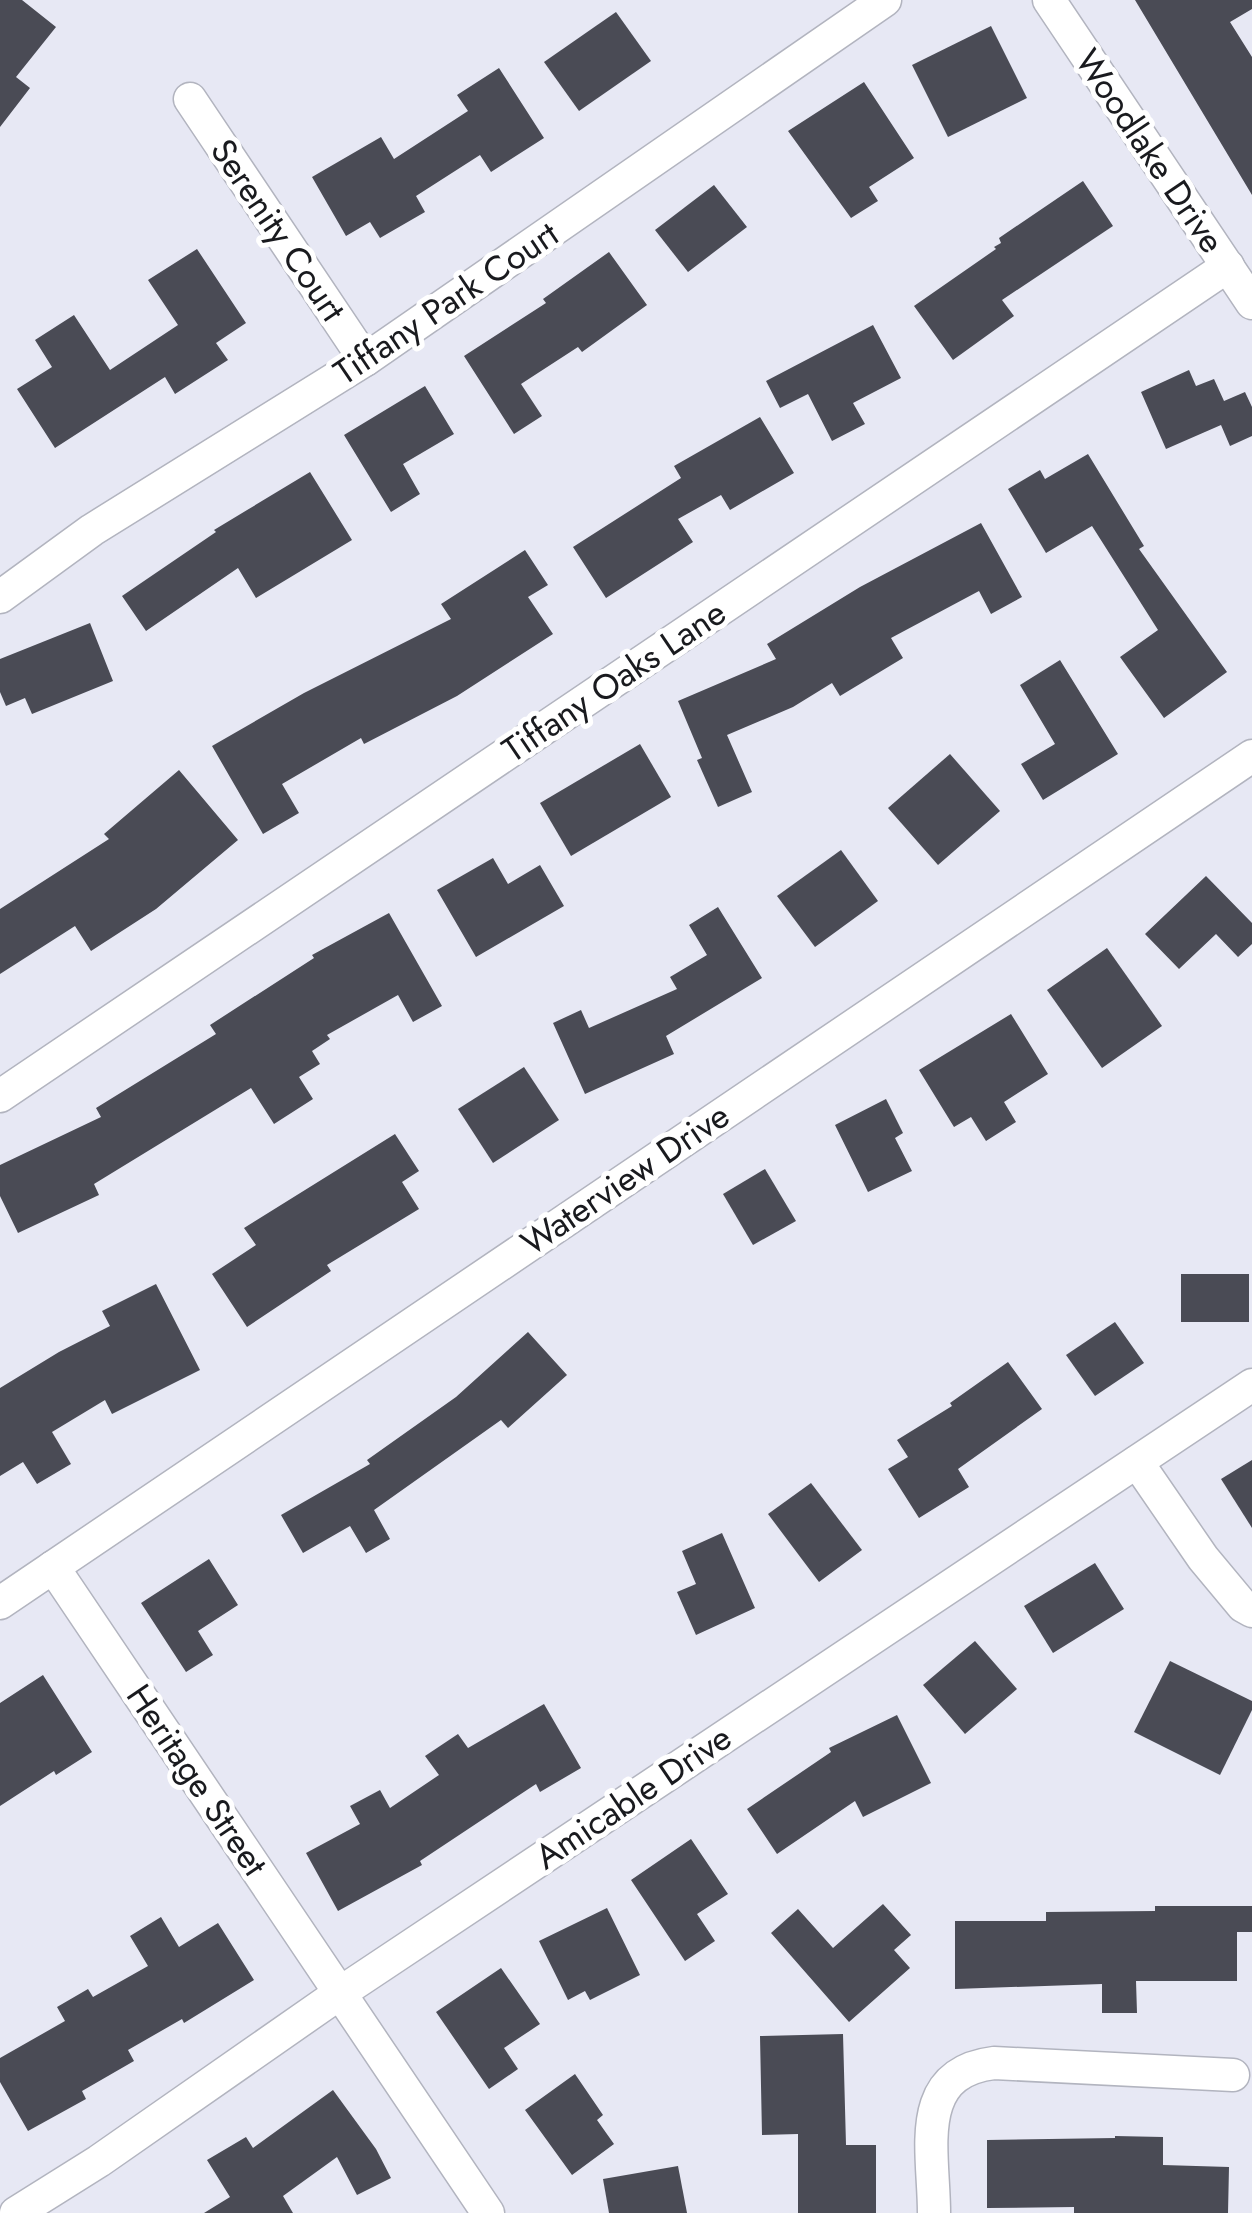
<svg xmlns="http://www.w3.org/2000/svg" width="1252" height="2213" viewBox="0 0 1252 2213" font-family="Jost,sans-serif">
<rect width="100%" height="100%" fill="#e7e8f4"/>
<g fill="#4a4b55">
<polygon points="0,0 22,0 56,27 16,77 30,88 0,127"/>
<polygon points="1135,0 1252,0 1252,9 1230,22 1252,57 1252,195"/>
<polygon points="616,12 651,61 579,111 544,62"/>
<polygon points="991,26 1027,98 948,137 912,65"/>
<polygon points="499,68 544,138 491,172 480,155 416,196 425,212 380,238 370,222 346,236 312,177 381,137 394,159 468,111 457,95"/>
<polygon points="864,82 914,158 869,187 878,201 851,218 788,131"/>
<polygon points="1083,181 1113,226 1002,300 1014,316 953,360 914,306 996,249 994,247 1001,243 999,238"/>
<polygon points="714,185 747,227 688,272 655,230"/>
<polygon points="197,249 246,323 216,343 228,360 175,394 165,377 55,448 17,389 52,367 35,340 74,315 110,370 178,325 148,280"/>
<polygon points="609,252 647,305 582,352 578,347 521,384 542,416 514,434 464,356 546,303 543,299"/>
<polygon points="873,325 901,378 853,403 865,424 832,441 808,394 780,408 766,381"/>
<polygon points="1189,370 1196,386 1214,379 1224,401 1245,392 1252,407 1252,436 1230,446 1221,425 1166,449 1141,392"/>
<polygon points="425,386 454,434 403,464 420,494 391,512 344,435"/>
<polygon points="760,417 794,473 730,510 721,495 678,519 693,542 606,598 573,547 681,478 674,466"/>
<polygon points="1088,454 1144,546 1139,549 1227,672 1164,718 1120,657 1158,630 1092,526 1046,553 1008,489 1040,470 1045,479"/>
<polygon points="310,472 352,540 256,598 238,568 146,631 122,596 216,532 214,530"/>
<polygon points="981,523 1022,597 991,614 979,591 891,638 903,658 840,696 832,683 793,707 727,735 752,792 718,807 697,760 702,758 678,701 776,659 767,644 860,587"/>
<polygon points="525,550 548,585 528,597 553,634 457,696 364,744 361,738 282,784 299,813 263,834 212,746 304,693 451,619 441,604"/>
<polygon points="90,623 113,681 32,714 25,698 6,706 0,692 0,659"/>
<polygon points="1060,660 1118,754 1043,800 1021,764 1055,744 1020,685"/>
<polygon points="640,744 671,797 571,856 540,803"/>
<polygon points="950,754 1000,811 938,865 888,808"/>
<polygon points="179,770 238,840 156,909 91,951 75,926 0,974 0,909 109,839 104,834"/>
<polygon points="841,850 878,901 815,947 777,896"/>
<polygon points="493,858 508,884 540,865 564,906 476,957 437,890"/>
<polygon points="1206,876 1252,923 1252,944 1238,957 1216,934 1179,969 1145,934"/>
<polygon points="718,907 762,978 666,1036 674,1054 585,1094 553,1023 581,1010 589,1028 677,989 670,977 707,955 689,925"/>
<polygon points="389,913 442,1006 413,1022 398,995 327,1035 330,1039 312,1051 320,1064 299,1077 313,1099 274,1124 251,1088 94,1184 99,1195 18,1233 0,1196 0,1165 101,1117 96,1108 216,1034 210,1025 314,958 312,955"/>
<polygon points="1107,948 1162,1026 1102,1068 1047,990"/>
<polygon points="1011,1014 1048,1074 1004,1102 1016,1122 986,1141 971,1117 954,1127 919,1070"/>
<polygon points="524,1067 559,1120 493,1163 458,1109"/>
<polygon points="886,1099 903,1133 895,1138 912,1171 868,1192 835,1125"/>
<polygon points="395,1134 419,1171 402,1182 419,1209 327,1265 331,1271 247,1327 212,1274 256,1245 244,1228"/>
<polygon points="765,1169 796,1221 753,1245 723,1194"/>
<rect x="1181" y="1274" width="68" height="48"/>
<polygon points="156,1284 200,1370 112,1414 105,1400 52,1432 71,1464 37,1484 23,1462 0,1476 0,1388 59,1352 110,1326 102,1311"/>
<polygon points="1115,1322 1144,1363 1095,1396 1066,1355"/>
<polygon points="528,1332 567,1375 508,1428 501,1420 374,1510 390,1539 366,1553 350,1526 303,1553 281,1515 370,1464 367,1460 456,1397"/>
<polygon points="1008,1362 1042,1409 958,1469 969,1487 919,1518 888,1469 908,1457 897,1440 952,1406 950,1403"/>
<polygon points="1252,1460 1252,1528 1221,1479"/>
<polygon points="811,1483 862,1550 819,1582 768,1514"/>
<polygon points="722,1533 755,1608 696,1635 677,1592 696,1584 682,1551"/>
<polygon points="209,1559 238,1605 198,1631 213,1655 186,1672 141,1603"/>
<polygon points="1095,1563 1124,1609 1053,1653 1024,1606"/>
<polygon points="975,1641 1017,1689 965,1734 923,1685"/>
<polygon points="1170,1661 1252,1701 1252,1710 1220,1775 1134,1732"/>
<polygon points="43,1675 92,1752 56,1775 54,1771 0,1806 0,1703"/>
<polygon points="544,1704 581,1768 540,1792 536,1784 420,1861 422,1865 338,1911 306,1853 360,1824 350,1806 380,1790 390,1808 439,1775 425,1756 458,1734 468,1748"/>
<polygon points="897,1715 931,1783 863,1817 855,1801 777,1854 747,1809 831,1752 829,1748"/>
<polygon points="691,1839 728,1894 697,1914 715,1941 685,1961 631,1880"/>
<polygon points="883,1904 911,1935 894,1950 910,1968 849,2022 771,1933 798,1909 833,1948"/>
<polygon points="1155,1906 1252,1906 1252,1932 1237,1932 1237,1981 1136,1981 1137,2013 1102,2013 1102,1984 955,1989 955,1921 1046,1921 1046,1912 1155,1911"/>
<polygon points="607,1908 640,1975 590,2000 585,1991 568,2000 539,1941"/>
<polygon points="161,1917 179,1947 218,1923 254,1980 184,2023 182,2019 128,2050 134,2061 82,2091 86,2099 28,2131 0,2082 0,2058 65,2021 57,2007 88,1989 93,1997 148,1966 130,1936"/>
<polygon points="501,1968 540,2024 504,2048 518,2069 489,2089 436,2012"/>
<polygon points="843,2034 846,2145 876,2145 876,2213 798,2213 798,2134 762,2135 760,2036"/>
<polygon points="575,2074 603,2115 597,2120 614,2144 572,2175 525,2110"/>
<polygon points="333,2090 376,2149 391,2178 357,2195 337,2157 283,2196 293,2213 204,2213 230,2197 207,2160 246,2137 253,2148"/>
<polygon points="1115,2136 1163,2137 1163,2165 1229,2167 1228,2213 1074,2213 1074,2207 987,2208 987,2140 1115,2138"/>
<polygon points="678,2166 687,2213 609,2213 603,2179"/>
</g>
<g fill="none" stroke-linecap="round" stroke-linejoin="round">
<g stroke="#b2b4bf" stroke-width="35">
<g id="minor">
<polyline points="1049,0 1252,303"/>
<polyline points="190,99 365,360"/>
<polyline points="0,597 92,530 365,360 885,0"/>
<polyline points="0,1096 1228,266"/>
<polyline points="1137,1462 1203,1558 1243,1606 1252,1611"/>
<polyline points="53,1567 488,2213"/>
<polyline points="0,1603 1252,756"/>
<polyline points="16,2213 99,2161 340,1993 1252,1385"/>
<path d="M934,2213c0,-62 -22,-140 60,-150l239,12"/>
</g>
</g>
<use href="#minor" stroke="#fff" stroke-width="32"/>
</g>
<g text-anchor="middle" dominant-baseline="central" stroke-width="10" stroke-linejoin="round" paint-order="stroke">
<g font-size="35" fill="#191a1e" stroke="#fff">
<text transform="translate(1150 151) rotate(56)">Woodlake Drive</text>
<text transform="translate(278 230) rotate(56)">Serenity Court</text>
<text transform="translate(446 303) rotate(-34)">Tiffany Park Court</text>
<text transform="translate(614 681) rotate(-34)">Tiffany Oaks Lane</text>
<text transform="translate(625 1179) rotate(-34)">Waterview Drive</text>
<text transform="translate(197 1780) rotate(56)">Heritage Street</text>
<text transform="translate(633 1797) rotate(-34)">Amicable Drive</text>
</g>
</g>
</svg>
